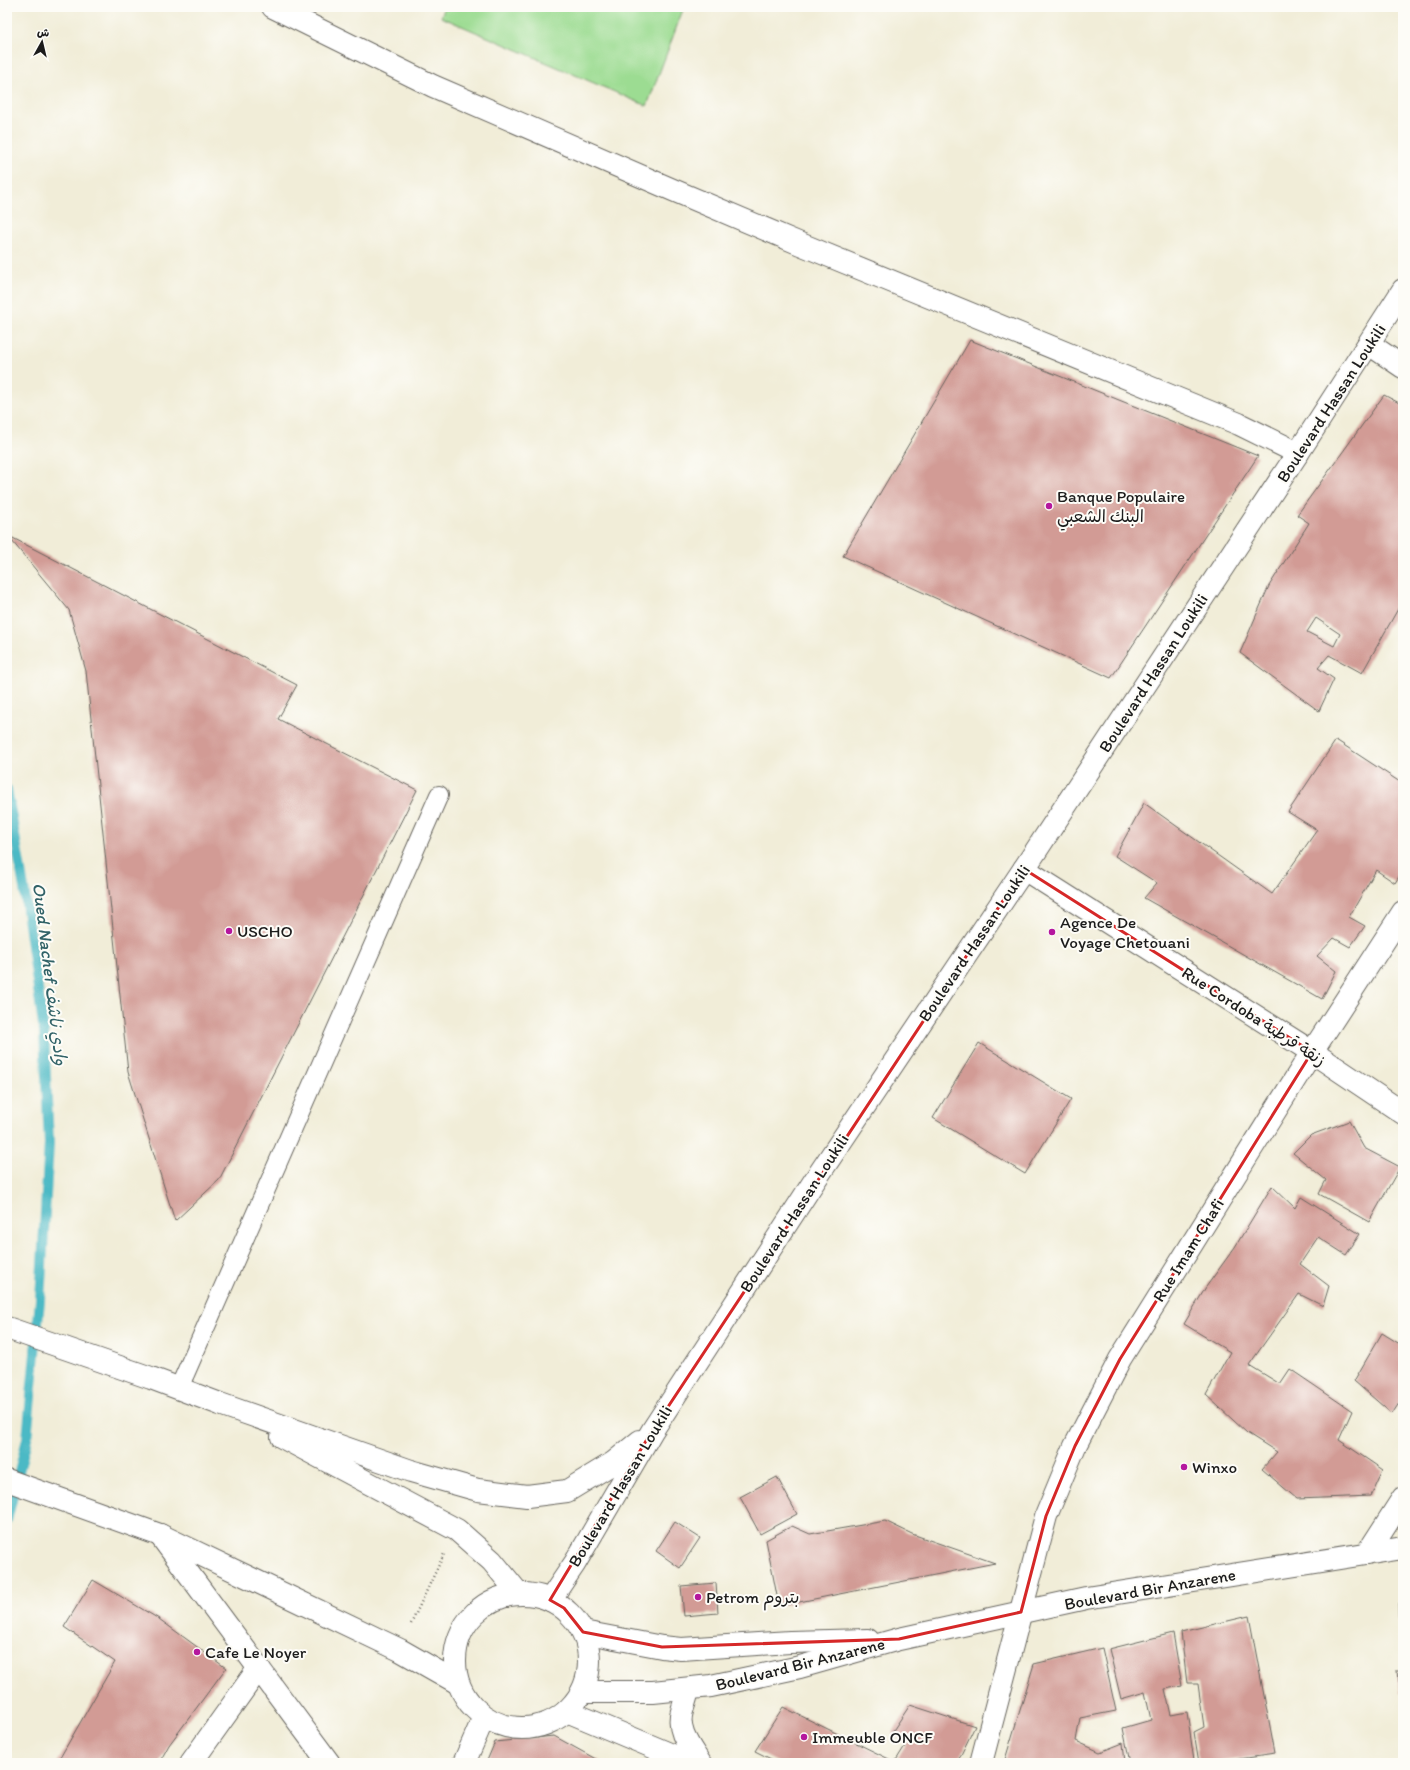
<svg xmlns="http://www.w3.org/2000/svg" width="1410" height="1770" viewBox="0 0 1410 1770" font-family="Itim,'Playpen Sans Arabic',sans-serif">
<rect width="100%" height="100%" fill="#fdfcf7"/>
<filter id="ink" filterUnits="userSpaceOnUse"><feTurbulence type="fractalNoise" baseFrequency=".025" numOctaves="2"/><feDisplacementMap in="SourceGraphic" scale="8" xChannelSelector="R" yChannelSelector="G"/><feConvolveMatrix kernelMatrix="1 2 1 2 8 2 1 2 1" color-interpolation-filters="sRGB"/></filter>
<filter id="wash" filterUnits="userSpaceOnUse"><feTurbulence type="fractalNoise" baseFrequency=".012" numOctaves="4" result="noise"/><feDisplacementMap in="SourceGraphic" scale="16" xChannelSelector="R" yChannelSelector="G"/><feGaussianBlur stdDeviation="0.9" result="paint"/><feColorMatrix in="noise" values="0 0 0 0 0 0 0 0 0 0 0 0 0 0 0 0 0 1.4 0 .05"/><feComposite in="paint" operator="in"/></filter>
<g filter="url(#wash)">
<rect width="100%" height="100%" fill="#f1edd8"/>
<polygon fill="#9cdc92" stroke="#5c7c57" points="445,7 684,7 647,106 441,17"/>
<g fill="none" stroke-linecap="round" stroke-linejoin="round">
<polyline stroke="#4cb9c5" stroke-width="10" points="7,789 24,888 44,1032 49,1143 40,1300 27,1439 7,1520"/>
</g>
<g id="blocks">
<g fill="#d29b95" fill-rule="evenodd">
<polygon points="970,340 1258,456 1111,678 843,556"/>
<path d="M1384,395l19,10v195l-41,73 -33,-18 -11,13 16,11 -15,32 -79,-58 29,-67 40,-63 -12,-8zM1316,618l24,16 -6,12 -27,-14z"/>
<polygon points="7,535 297,685 278,719 417,790 219,1180 175,1221 128,1072 86,671 69,610"/>
<polygon points="1336,740 1403,784 1403,870 1395,883 1376,870 1349,917 1365,926 1350,947 1334,938 1317,956 1336,971 1322,999 1144,898 1157,883 1115,856 1144,803 1272,894 1317,830 1288,812"/>
<polygon points="979,1043 1071,1099 1025,1174 933,1118"/>
<polygon points="1349,1121 1364,1148 1400,1167 1369,1222 1319,1194 1326,1180 1293,1153 1311,1135"/>
<polygon points="1272,1186 1295,1208 1301,1197 1360,1234 1346,1255 1318,1237 1300,1264 1329,1286 1323,1306 1299,1294 1249,1365 1280,1384 1290,1369 1352,1411 1339,1440 1383,1470 1371,1496 1297,1499 1262,1469 1277,1452 1247,1433 1206,1395 1230,1352 1184,1324 1206,1287 1235,1247"/>
<polygon points="1382,1333 1403,1346 1403,1397 1392,1414 1354,1381"/>
<polygon points="777,1477 797,1514 760,1534 740,1497"/>
<polygon points="885,1521 912,1534 995,1563 779,1606 766,1540 792,1526 810,1534"/>
<polygon points="675,1522 700,1538 680,1568 656,1551"/>
<polygon points="93,1580 159,1619 226,1668 169,1745 159,1763 57,1763 115,1662 64,1627"/>
<polygon points="716,1583 718,1613 684,1616 681,1586"/>
<polygon points="1403,1599 1403,1648 1401,1648 1400,1600"/>
<polygon points="1249,1616 1275,1754 1211,1763 1199,1763 1194,1732 1204,1727 1198,1684 1187,1684 1181,1632"/>
<polygon points="1173,1633 1182,1686 1165,1689 1171,1715 1187,1712 1194,1761 1180,1763 1130,1763 1123,1728 1151,1720 1145,1692 1121,1699 1109,1649"/>
<polygon points="1102,1648 1116,1711 1080,1718 1076,1741 1100,1752 1123,1743 1125,1763 1004,1763 1034,1664"/>
<polygon points="1398,1670 1403,1670 1403,1694 1400,1694"/>
<polygon points="910,1705 975,1726 957,1763 779,1763 755,1751 783,1707 895,1762 908,1741 892,1732"/>
<polygon points="554,1736 603,1763 486,1763 495,1742"/>
</g>
</g>
</g>
<g filter="url(#ink)">
<use href="#blocks" fill-opacity="0" stroke="#67655e" stroke-width="1"/>
<g fill="none" stroke-linecap="round" stroke-linejoin="round">
<g stroke="#67655e" stroke-width="20">
<polyline id="service" points="179,1388 439,795"/>
</g>
<g stroke="#67655e" stroke-width="24">
<g id="minor">
<polyline points="273,7 433,86 673,190 798,243 1239,424 1298,453"/>
<polyline points="1369,344 1403,367"/>
<polyline points="1024,869 1312,1052 1403,1113"/>
<polyline points="160,1535 329,1763"/>
<polyline points="1367,1554 1403,1498"/>
<polyline points="191,1763 259,1668"/>
<polyline points="464,1763 484,1717"/>
<polyline points="981,1763 1046,1516 1075,1446 1120,1359 1312,1052 1403,912"/>
</g>
</g>
<g stroke="#67655e" stroke-width="24">
<polyline id="tertiary" points="567,1711 691,1763"/>
</g>
<g stroke="#67655e" stroke-width="24">
<g id="primary">
<polyline points="7,1328 151,1378 220,1404 411,1471 478,1490 527,1496 567,1491 613,1463 640,1441"/>
<polyline points="282,1437 457,1530 492,1561 519,1594"/>
<polyline points="7,1480 160,1535 400,1650 458,1683"/>
<circle cx="522" cy="1661" r="67"/>
<polyline points="550,1600 575,1563 652,1431 725,1319 815,1180 1024,869 1298,453 1403,290"/>
<polyline points="583,1632 662,1647 681,1649 790,1642 868,1640"/>
<path d="M688,1689c-1,8 -4,14 -6,22 -6,20 8,36 18,52"/>
<polyline points="582,1692 653,1692 711,1686 800,1667 899,1639 1086,1598 1403,1548"/>
</g>
</g>
<polyline stroke="#67655e" stroke-width="2.5" stroke-dasharray="1 3" stroke-linecap="butt" points="411,1624 444,1554"/>
<use href="#service" stroke="#fff" stroke-width="18"/>
<use href="#minor" stroke="#fff" stroke-width="22"/>
<use href="#tertiary" stroke="#fff" stroke-width="22"/>
<use href="#primary" stroke="#fff" stroke-width="22"/>
</g>
</g>
<path fill="none" stroke="#d62828" stroke-width="3" stroke-linejoin="round" d="M1024,869l288,183 -192,307 -45,87 -29,70 -25,96 -122,27 -237,8 -79,-15 -19,-24 -14,-8 102,-169z"/>
<g fill="#b5179e" stroke="#fdfcf7" stroke-width="1.5">
<circle cx="1049" cy="506" r="4"/>
<circle cx="229" cy="931" r="4"/>
<circle cx="1052" cy="932" r="4"/>
<circle cx="1184" cy="1467" r="4"/>
<circle cx="698" cy="1597" r="4"/>
<circle cx="197" cy="1652" r="4"/>
<circle cx="804" cy="1737" r="4"/>
</g>
<g text-anchor="middle" dominant-baseline="central" stroke-width="4" stroke-linejoin="round" paint-order="stroke">
<g font-size="17" fill="#1c1c1c" stroke="#fdfcf7">
<text transform="translate(1331 403) rotate(-57)">Boulevard Hassan Loukili</text>
<text transform="translate(1153 673) rotate(-57)">Boulevard Hassan Loukili</text>
<text transform="translate(974 943) rotate(-56)">Boulevard Hassan Loukili</text>
<text transform="translate(1254 1016) rotate(33)">Rue Cordoba زنقة قرطبة</text>
<text transform="translate(794 1213) rotate(-57)">Boulevard Hassan Loukili</text>
<text transform="translate(1188 1250) rotate(-58)">Rue Imam Chafi</text>
<text transform="translate(620 1486) rotate(-59)">Boulevard Hassan Loukili</text>
<text transform="translate(1150 1589) rotate(-10)">Boulevard Bir Anzarene</text>
<text transform="translate(800 1664) rotate(-14)">Boulevard Bir Anzarene</text>
</g>
<g font-size="17" fill="#1c1c1c" stroke="#fdfcf7" text-anchor="start">
<text x="1057" y="496">Banque Populaire<tspan x="1057" dy="20">البنك الشعبي</tspan></text>
<text x="1060" y="922">Agence De<tspan x="1060" dy="20">Voyage Chetouani</tspan></text>
<text x="237" y="931">USCHO</text>
<text x="1192" y="1467">Winxo</text>
<text x="706" y="1597">Petrom بتروم</text>
<text x="205" y="1652">Cafe Le Noyer</text>
<text x="812" y="1737">Immeuble ONCF</text>
</g>
<g font-size="18" font-style="italic" fill="#326368" stroke="#fdfcf7">
<text transform="translate(50 974) rotate(83)">Oued Nachef وادي ناشف</text>
</g>
</g>
<rect width="1410" height="1770" fill="none" stroke="#fdfcf7" stroke-width="24"/>
<g transform="translate(42 42) rotate(8)" stroke="#fdfcf7" stroke-width="3" paint-order="stroke">
<path d="M0-3L7 15L0 10L-7 15Z" fill="#1c1c1c"/>
<text y="-6" font-size="11" font-weight="bold" text-anchor="middle" fill="#1c1c1c">ش</text>
</g>
</svg>
